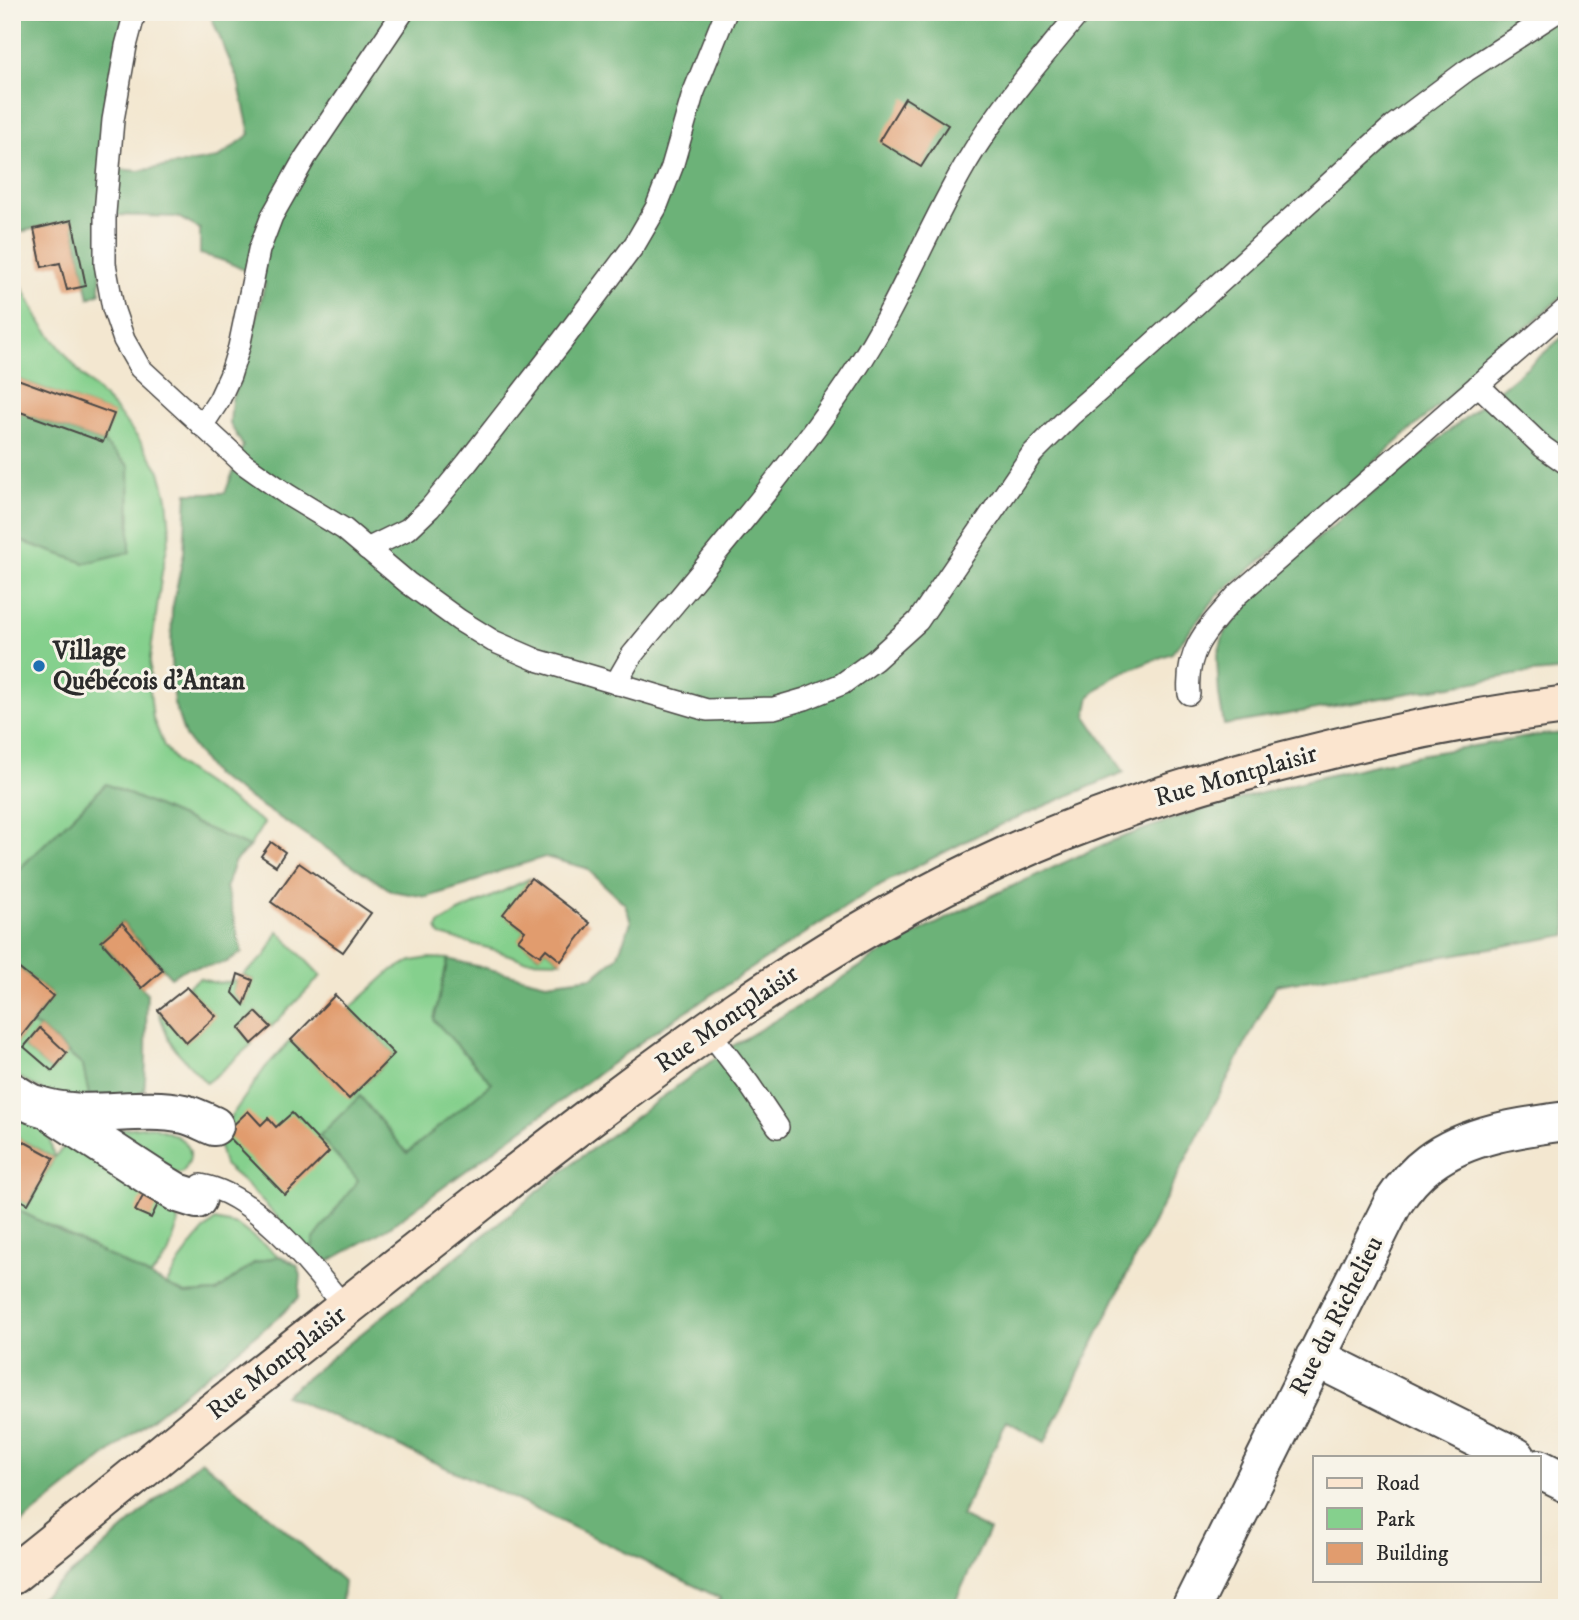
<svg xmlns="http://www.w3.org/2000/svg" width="1579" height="1620" viewBox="0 0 1579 1620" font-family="'IM FELL DW Pica',serif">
<rect width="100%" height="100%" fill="#f7f3e8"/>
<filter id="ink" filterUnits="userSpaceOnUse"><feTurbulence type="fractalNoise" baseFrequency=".0143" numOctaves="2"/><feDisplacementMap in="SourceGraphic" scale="14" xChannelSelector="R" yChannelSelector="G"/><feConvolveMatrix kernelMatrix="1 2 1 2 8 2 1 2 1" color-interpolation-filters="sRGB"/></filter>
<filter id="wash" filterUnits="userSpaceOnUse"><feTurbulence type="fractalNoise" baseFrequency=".00686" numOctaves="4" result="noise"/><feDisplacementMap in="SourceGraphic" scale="28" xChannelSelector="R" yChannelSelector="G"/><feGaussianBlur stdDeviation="1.57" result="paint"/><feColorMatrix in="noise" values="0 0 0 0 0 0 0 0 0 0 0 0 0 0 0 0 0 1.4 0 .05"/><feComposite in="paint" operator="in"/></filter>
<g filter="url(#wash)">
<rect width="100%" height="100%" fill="#f3e7d0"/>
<g fill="#85d08d" stroke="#587e5c" stroke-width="2">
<polygon points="12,266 41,323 81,374 114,408 138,438 160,471 167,498 170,532 162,572 150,658 150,692 153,719 164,746 179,765 264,823 249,847 106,784 12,876 12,538 85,563 130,551 129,466 103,442 113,414 12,377"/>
<polygon points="531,878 504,914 525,931 519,940 539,956 546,949 561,961 524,960 488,948 440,935 437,929 439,924 459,912"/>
<path d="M278,931l43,45 -50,51 -15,-15 -17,16 13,16 -33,29 -13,10 -31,-34 -8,-14 -9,-25 28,32 29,-26 -28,-29 13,-9c13,6 23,6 36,2l-3,13 11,12 9,-25 -10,-5 23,-20z"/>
<polygon points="429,958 448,959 434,1020 492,1083 407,1153 359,1097 359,1180 311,1253 243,1181 224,1165 219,1146 228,1121 265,1068 291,1040 350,1098 394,1054 349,1009 392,970 412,961"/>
<polygon points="31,1024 40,1028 24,1047 52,1071 67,1053 83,1066 90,1100 57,1099 12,1073 12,1048"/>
<polygon points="20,1120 37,1122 48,1133 54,1157 71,1140 176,1211 178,1224 168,1255 150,1277 12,1207 12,1195 29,1204 54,1158 12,1135 12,1124"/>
<path d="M151,1126c24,8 54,18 31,47l-11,1 -53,-39 4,-6z"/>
<path d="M215,1220l22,5 42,31 -25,7 -38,29 -31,2 -19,-9c14,-24 28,-47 49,-65z"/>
</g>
<g fill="#6cb278" stroke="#4c6e52" stroke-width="2">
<polygon points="12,12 124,12 106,121 100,293 89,298 72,220 20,232 12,244"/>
<path d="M209,12h1358v280l-285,252 -64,51 -46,58 -56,22 -26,21 -4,20 38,56 -140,60 -108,55 -220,144 -268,197 -66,37 -11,-12 3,-14 44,-59 -39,-44 41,-40 47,57 85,-70 -58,-63 14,-61 98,24 47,-6 24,-20 14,-35 -6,-18 -39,-36 -41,-11 -45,14 -33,14 -40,12 -35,-6 -178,-116 -29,-39 -11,-33 -3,-43 1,-50 12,-58 3,-59h38l18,-47 -13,-22 2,-26 11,-25 22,-90c-25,-16 -36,-22 -65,-29v-25l-22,-12 -66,-2 7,-46 19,2 80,-13 32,-24 -12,-54z"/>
<polygon points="1567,333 1567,670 1521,674 1224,725 1219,695 1217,658 1224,633 1265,586 1311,544 1537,359"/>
<polygon points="12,409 103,442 129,466 130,552 85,563 12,538"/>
<polygon points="1567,733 1567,935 1276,985 1137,1254 1045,1442 1007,1421 961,1516 989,1530 952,1608 715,1608 720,1598 500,1492 285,1395 577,1160 729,1048 809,1000 888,948 991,896 1109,842 1190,813 1308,780 1419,755 1540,735"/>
<path d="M106,784l143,63 -15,15 -8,25 16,65 -15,10 -17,4 -23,2 -16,9 -49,-54 -21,18 46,52c-2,32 1,65 -3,97l-11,8 -43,2 -7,-34 -43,-38 -9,-4 22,-28 -41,-33v-87z"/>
<polygon points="12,1207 185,1294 216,1292 254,1263 279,1256 297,1265 301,1275 299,1297 281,1315 12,1531"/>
<polygon points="201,1460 276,1522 344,1582 341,1608 28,1608 90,1559"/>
</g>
<g id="blocks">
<g fill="#e19c6e">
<polygon points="905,98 948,125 921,167 879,141"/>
<polygon points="72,220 86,286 67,290 60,263 42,267 34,229"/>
<polygon points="12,377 114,414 103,442 12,409"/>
<polygon points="271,842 285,852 276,866 261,856"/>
<polygon points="299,863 371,913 343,952 271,902"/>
<polygon points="531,878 590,923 561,961 546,949 540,956 518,940 525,931 503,914"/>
<polygon points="122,923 163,970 142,988 101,941"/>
<polygon points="12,963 53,996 12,1048"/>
<polygon points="238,974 253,980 244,1005 233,993"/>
<polygon points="187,987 216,1016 186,1043 158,1010"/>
<polygon points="335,995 394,1054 349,1099 291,1040"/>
<polygon points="256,1012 271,1027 252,1044 239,1028"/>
<polygon points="40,1028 67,1053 52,1071 24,1047"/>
<polygon points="248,1111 261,1125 268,1118 276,1127 292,1113 329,1152 285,1195 225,1133"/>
<polygon points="12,1135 54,1158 28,1204 12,1195"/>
<polygon points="143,1196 158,1204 151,1218 135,1211"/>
</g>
</g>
</g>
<g filter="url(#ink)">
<use href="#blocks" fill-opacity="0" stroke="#494744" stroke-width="2"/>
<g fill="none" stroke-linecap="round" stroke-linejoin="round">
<g stroke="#494744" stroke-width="24">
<g id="lane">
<polyline points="135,12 126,46 113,120 105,213 105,264 113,308 124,340 140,368 244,464 288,495 344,529 408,583 459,620 493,641 537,660 707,710 774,708 805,699 842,684 875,660 918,621 1032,454 1071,415 1139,356 1394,125 1466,71 1557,12"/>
<polyline points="1478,385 1543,447 1567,464"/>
<polyline points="202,426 219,400 230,376 239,347 259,250 272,216 305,158 403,12"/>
<polyline points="367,549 408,529 430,508 467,463 563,340 635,244 656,208 672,167 693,94 726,12"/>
<path d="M617,684l4,-10 11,-19c76,-93 157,-184 223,-284 43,-65 71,-139 110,-206 33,-56 74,-104 115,-153"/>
<path d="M1189,694c-4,-46 20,-67 48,-99l330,-287"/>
<polyline points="708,1030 749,1084 778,1127"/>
<path d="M201,1185c55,9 111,82 144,123"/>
</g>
</g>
<g stroke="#494744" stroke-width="42">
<g id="street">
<path d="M12,1092c8,5 16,11 24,13 48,17 99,-1 148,9 10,2 20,8 30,12"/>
<polyline points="52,1112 153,1178 178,1193 197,1199"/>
<polyline points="1315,1357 1516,1457"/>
<polyline points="1539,1469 1567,1483"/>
<path d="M1191,1608l202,-405c10,-15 21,-29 36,-40 38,-29 92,-36 138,-42"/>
</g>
</g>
<g stroke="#494744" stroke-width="42">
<path id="secondary" d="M12,1575c64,-51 128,-103 191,-155 93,-74 186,-146 279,-220 165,-128 332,-258 524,-344 97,-44 199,-76 302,-101 85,-22 171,-39 259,-50"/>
</g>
<use href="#lane" stroke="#fff" stroke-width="21"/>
<use href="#street" stroke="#fff" stroke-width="38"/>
<use href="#secondary" stroke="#fbe5cf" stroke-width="38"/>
</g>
</g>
<circle fill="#1f6fb2" stroke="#f7f3e8" stroke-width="2.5" cx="39" cy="666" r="7"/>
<g text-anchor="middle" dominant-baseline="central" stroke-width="6" stroke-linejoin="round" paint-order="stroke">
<g font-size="26" font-weight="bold" fill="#2b2b2b" stroke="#f7f3e8" text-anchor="start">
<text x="53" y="651">Village<tspan x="53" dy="30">Québécois d'Antan</tspan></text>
</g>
<g font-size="26" fill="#2b2b2b" stroke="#f7f3e8">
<text transform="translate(1236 776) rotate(-16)">Rue Montplaisir</text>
<text transform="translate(727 1019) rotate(-35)">Rue Montplaisir</text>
<text transform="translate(1337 1316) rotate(-63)">Rue du Richelieu</text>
<text transform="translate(277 1363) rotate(-38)">Rue Montplaisir</text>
</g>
</g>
<rect width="1579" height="1620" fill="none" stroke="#f7f3e8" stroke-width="42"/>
<rect x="1313" y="1456" width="228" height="126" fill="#f7f3e8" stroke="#a5a39c" stroke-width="2"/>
<rect x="1327" y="1478" width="35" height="10" fill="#fbe5cf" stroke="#a5a39c" stroke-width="2"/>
<text x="1376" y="1490" font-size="21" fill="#2b2b2b">Road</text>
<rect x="1327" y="1508" width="35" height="21" fill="#85d08d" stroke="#a5a39c" stroke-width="2"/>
<text x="1376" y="1526" font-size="21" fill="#2b2b2b">Park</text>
<rect x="1327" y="1543" width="35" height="21" fill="#e19c6e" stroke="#a5a39c" stroke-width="2"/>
<text x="1376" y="1560" font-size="21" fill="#2b2b2b">Building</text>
</svg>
